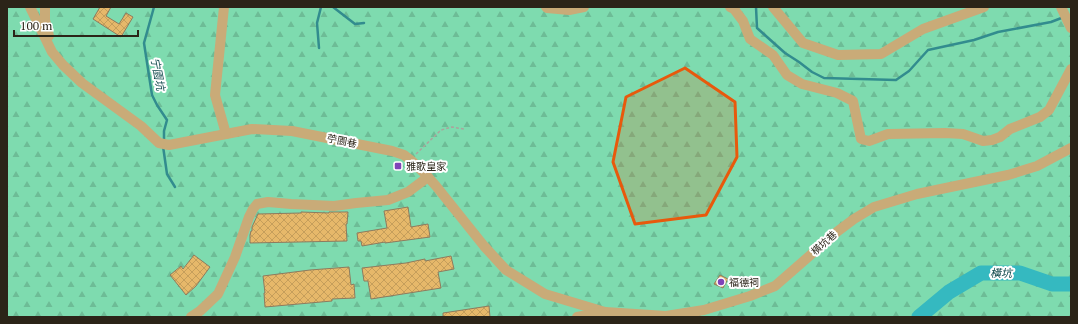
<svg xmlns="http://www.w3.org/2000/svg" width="1078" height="324" viewBox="0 0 1078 324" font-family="'PT Serif','Noto Sans TC',serif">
<defs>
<pattern id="forest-firs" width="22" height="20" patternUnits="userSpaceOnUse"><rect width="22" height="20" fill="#7edbaf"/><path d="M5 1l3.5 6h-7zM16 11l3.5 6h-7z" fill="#6dbc96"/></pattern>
<pattern id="building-cross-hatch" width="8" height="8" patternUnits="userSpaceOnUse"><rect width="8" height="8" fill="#e6b86a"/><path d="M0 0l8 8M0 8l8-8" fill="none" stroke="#c59e5b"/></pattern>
</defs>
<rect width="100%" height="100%" fill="#fdf9f3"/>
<rect fill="url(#forest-firs)" x="7" y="7" width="1064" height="310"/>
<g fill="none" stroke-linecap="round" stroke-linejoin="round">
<g stroke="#328c8e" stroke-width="2.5">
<polyline points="154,7 144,43 152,95 157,105 167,120 164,131 164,141"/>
<polyline points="333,7 355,24 364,23"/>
<polyline points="756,7 757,28 785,53 799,62 812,72 824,78 896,80 909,71 928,50 974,40 998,32 1051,22 1064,17"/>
<polyline points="319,48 317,23 321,7"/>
<polyline points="163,146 167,174 175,187"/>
</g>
<polyline stroke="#35b9c0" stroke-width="15" points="919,317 949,292 981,273 1020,273 1052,284 1071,284"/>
</g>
<g fill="url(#building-cross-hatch)" stroke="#8d7b5e">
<polygon points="100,7 111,7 106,16 119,24 126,13 133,17 121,37 93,19"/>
<polygon points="408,207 411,227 428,224 430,237 385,243 385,242 362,246 361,241 358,241 357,233 387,228 384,211"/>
<polygon points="301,212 329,213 329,212 348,212 347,224 346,224 347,241 250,243 250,235 251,231 252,231 252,227 258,214 301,213"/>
<polygon points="194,255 210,267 196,286 186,295 170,275 181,266 183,269"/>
<polygon points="451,256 454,269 438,272 441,288 371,299 368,281 364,281 362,268 406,263 425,259 425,261"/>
<polygon points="349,267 351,285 354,284 355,298 332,299 332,301 265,307 264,293 265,293 263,276 310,270"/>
<polygon points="720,275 728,279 723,288 714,284"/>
<polygon points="489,306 490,317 443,317 443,313"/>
</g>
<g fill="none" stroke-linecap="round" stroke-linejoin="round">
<polyline stroke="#aaa49c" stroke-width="1.5" stroke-dasharray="3 2" stroke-linecap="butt" points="416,154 441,130 452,127 464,129"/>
<g stroke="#c9ab78" stroke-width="10">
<polyline points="30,7 52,52 63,65 82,83 141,126 159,143 169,145 252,129 292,131 392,151 404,155 413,162 428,177 436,186 484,246 506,270 545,294 605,312"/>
<polyline points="45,7 45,20 49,36"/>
<polyline points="224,7 215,95 226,134"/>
<polyline points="546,7 547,8 569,10 584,7"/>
<polyline points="730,7 734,9 743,21 750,39 773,55 787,75 802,84 837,93 853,101 861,139 869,141 888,134 945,133 963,134 983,141 992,140 1000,137 1010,129 1040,117 1049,110 1071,69"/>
<polyline points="773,7 803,43 838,55 881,54 923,29 984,7"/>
<polyline points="1061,7 1071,28"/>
<polyline points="191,317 200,311 218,294 235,257 249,217 253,209 257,204 268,202 291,204 334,206 356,203 388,200 408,192 428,177"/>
<polyline points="577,317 605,312 666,316 704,310 750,296 775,286 838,231 854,219 874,207 917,194 1008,175 1037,166 1071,148"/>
</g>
</g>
<path fill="#e8590c" fill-opacity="0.2" stroke="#e8590c" stroke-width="3" stroke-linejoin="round" d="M685,68l50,34 2,55 -31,58 -71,9 -22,-62 13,-65z"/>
<g fill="#8043b8" stroke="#fff" stroke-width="1.5">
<rect x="394" y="162" width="8" height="8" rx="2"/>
<circle cx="721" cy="282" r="4"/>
</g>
<g text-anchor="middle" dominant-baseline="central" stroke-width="4" stroke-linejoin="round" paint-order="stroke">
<g font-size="10" fill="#2b2418" stroke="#fff">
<text transform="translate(342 141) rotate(11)">苧園巷</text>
<text transform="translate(824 243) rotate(-41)">橫坑巷</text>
</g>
<g font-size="10" fill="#2b2418" stroke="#fff" text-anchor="start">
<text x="406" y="166">雅歌皇家</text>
<text x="729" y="282">福德祠</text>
</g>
<g font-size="11" font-style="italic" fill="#0f484b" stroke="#fff">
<text transform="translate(158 74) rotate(79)">宁園坑</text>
<text x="1001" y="273">橫坑</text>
</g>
</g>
<rect width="1078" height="324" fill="none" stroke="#2b2418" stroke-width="16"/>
<path d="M14 30v6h124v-6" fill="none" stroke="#2b2418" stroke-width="2"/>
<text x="20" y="30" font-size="12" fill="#2b2418" stroke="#ffffff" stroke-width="3" paint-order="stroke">100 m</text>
</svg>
